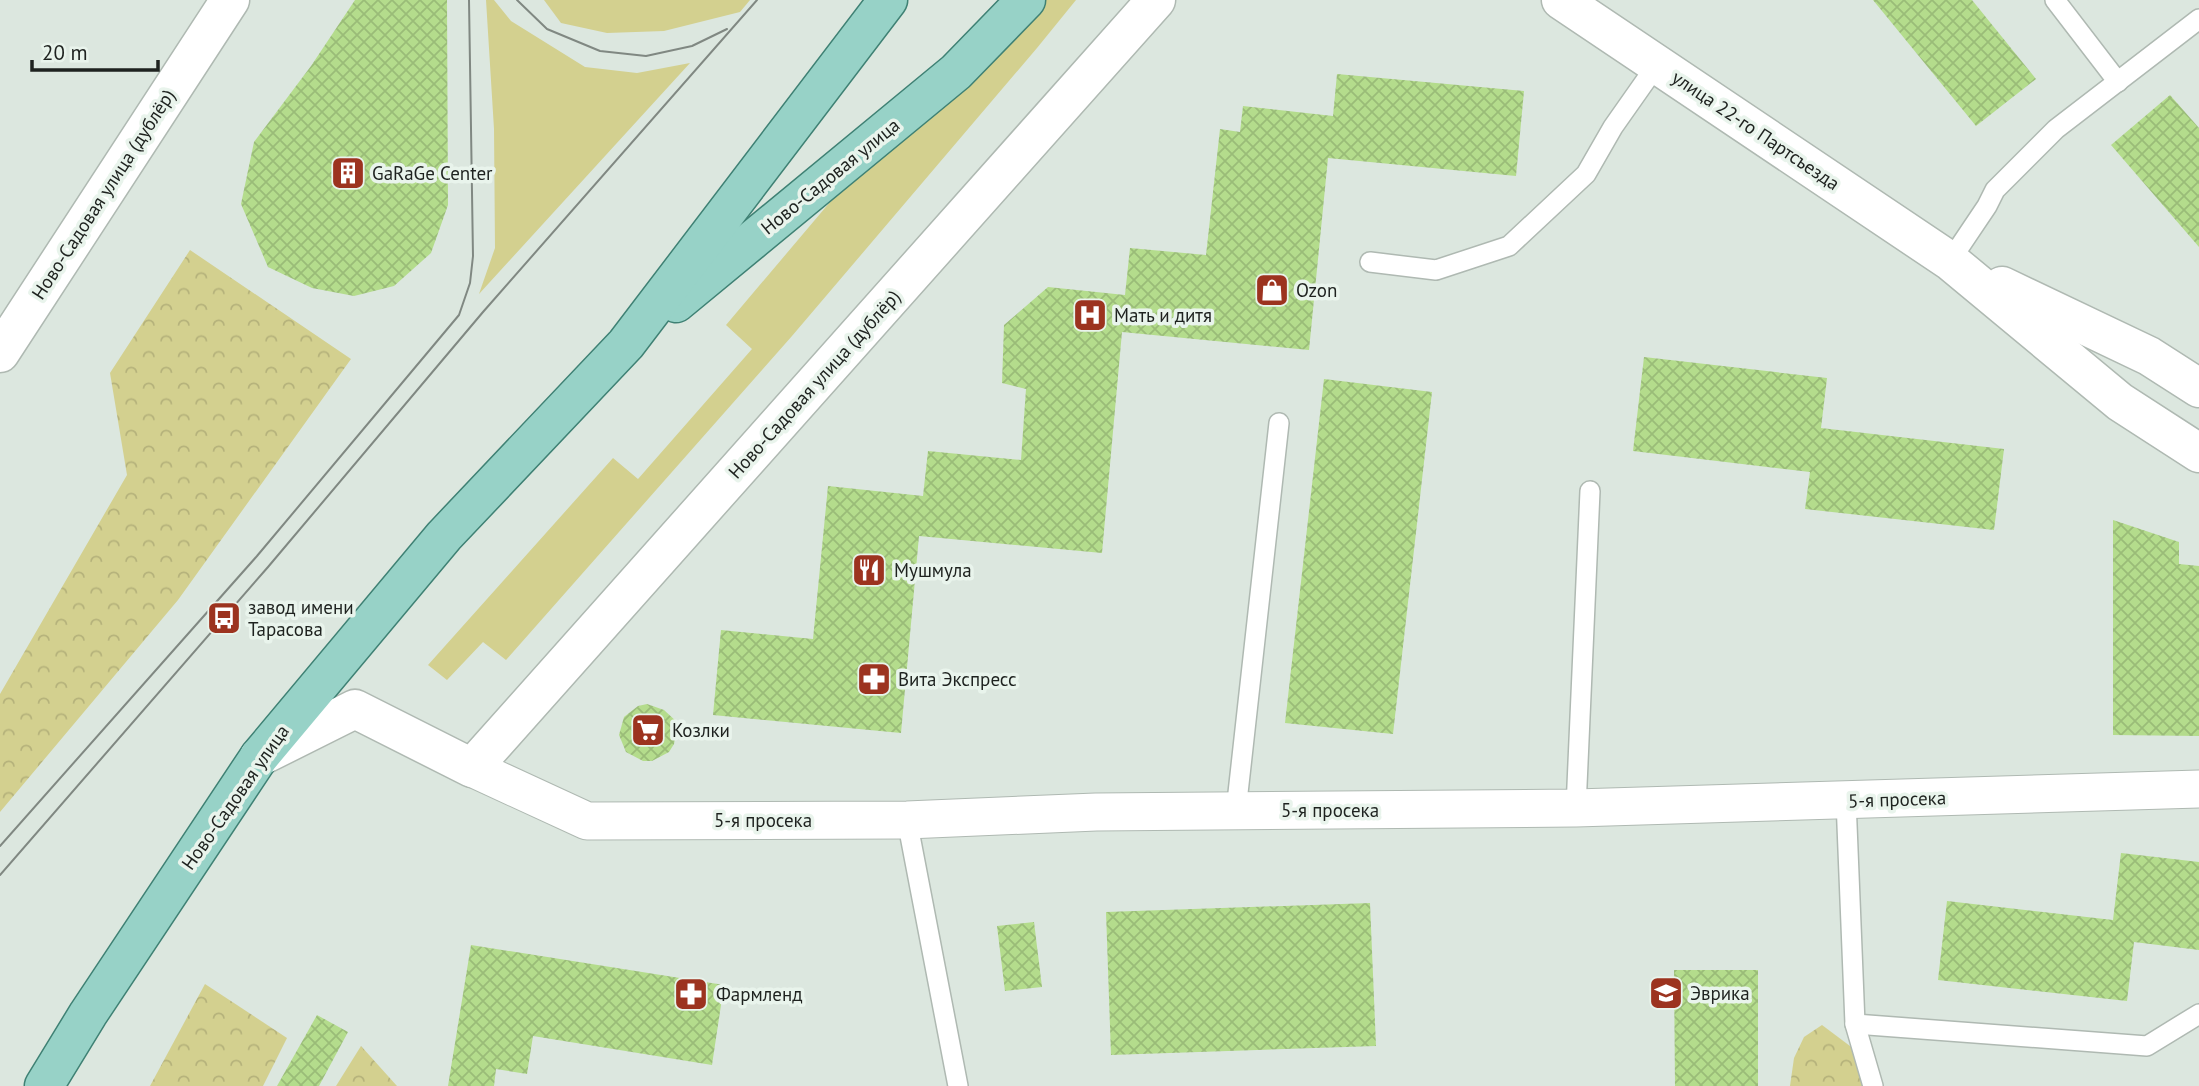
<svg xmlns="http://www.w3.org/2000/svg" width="2199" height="1086" viewBox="0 0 2199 1086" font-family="'PT Sans',sans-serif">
<defs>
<pattern id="forest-crowns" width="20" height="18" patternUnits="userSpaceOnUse" patternTransform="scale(1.75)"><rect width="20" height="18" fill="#d3d08f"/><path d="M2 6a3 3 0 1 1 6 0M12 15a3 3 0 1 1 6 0" fill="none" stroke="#b5b27b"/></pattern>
<pattern id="building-cross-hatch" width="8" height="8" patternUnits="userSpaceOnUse" patternTransform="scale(1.75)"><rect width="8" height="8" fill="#b4dc8c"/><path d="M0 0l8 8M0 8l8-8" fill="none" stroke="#9abc78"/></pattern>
</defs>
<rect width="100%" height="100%" fill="#dce7df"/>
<g fill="#d3d08f">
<polygon points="486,0 494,0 511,21 585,67 637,73 690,63 479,294 495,248 494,129"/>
<polygon points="544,0 750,0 740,12 664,31 607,33 561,23"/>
<polygon points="1001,0 1076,0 1037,48 792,336 506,660 483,642 447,680 428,665 613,458 638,479 752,349 726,325"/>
</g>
<g fill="url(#forest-crowns)">
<polygon points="190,250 351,359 178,600 0,812 0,694 127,475 110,373"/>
<polygon points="205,984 287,1038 263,1086 150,1086"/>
<polygon points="1822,1025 1858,1052 1878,1086 1790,1086 1794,1058 1804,1037"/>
<polygon points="361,1046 397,1086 336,1086"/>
</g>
<g fill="url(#building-cross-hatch)">
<polygon points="355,0 447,0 448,205 431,253 394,286 354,296 312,288 268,267 241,204 254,142 311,66"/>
<polygon points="1873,0 1972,0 2036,79 1976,126"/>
<polygon points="1337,74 1524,91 1516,176 1328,158 1309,350 1122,332 1102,553 919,536 901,733 713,715 721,630 813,639 828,486 923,496 928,451 1021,460 1026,389 1002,383 1004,325 1048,287 1125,295 1130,248 1206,255 1220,129 1240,132 1243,106 1333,116"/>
<polygon points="2170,95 2199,128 2199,247 2111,145"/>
<polygon points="1644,357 1827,378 1821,428 2004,449 1994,530 1805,509 1810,472 1633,451"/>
<polygon points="1324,379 1432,392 1393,734 1285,723"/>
<polygon points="2113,520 2179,542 2179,564 2199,566 2199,736 2113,735"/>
<polygon points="647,704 664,710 678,723 674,744 669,752 652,761 643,761 626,752 619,735 624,717 638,706"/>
<polygon points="2121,853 2199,862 2199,950 2134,942 2127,1001 1938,980 1947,901 2113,920"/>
<polygon points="1370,903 1376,1046 1111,1055 1106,912"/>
<polygon points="1034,922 1042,987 1005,991 997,926"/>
<polygon points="471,945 724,985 712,1065 533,1036 527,1074 496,1069 494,1086 448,1086"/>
<polygon points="1674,970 1758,970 1758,1086 1675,1086"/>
<polygon points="317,1015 348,1032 319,1086 277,1086"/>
</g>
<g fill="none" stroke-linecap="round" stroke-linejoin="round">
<g stroke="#afb9b2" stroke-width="22">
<g id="lane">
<polyline points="2055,0 2118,82"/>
<polyline points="1950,261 1987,206 1995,190 2056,129 2199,19"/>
<polyline points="1370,262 1436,270 1509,246 1586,174 1613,127 1658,63"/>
<polyline points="1846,800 1855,1024 1873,1086"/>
<polyline points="1576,808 1590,491"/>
<polyline points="1236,811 1279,423"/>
<polyline points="907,820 958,1086"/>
<polyline points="1855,1024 2147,1046 2199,1014"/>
</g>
</g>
<g stroke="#afb9b2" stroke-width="39">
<polyline id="street" points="472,768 587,821 907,820 1096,812 1576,808 2199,789"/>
</g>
<g stroke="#afb9b2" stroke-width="41">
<g id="secondary">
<polyline points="1561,0 1950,261 2120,402 2199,453"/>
<polyline points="2002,286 2149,356 2199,388"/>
<polyline points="0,353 230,0"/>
<polyline points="259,757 355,709 472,768 1156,0"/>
</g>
</g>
<g stroke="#3f8174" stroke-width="41">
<g id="primary">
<polyline points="676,303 956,72 1026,0"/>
<polyline points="44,1086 88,1014 259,757 444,536 626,344 888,0"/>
</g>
</g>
<use href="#lane" stroke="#fff" stroke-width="19"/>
<use href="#street" stroke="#fff" stroke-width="37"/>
<use href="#secondary" stroke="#fff" stroke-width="38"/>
<use href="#primary" stroke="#97d2c7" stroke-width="38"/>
<g stroke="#808882" stroke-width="2">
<polyline points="517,0 547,29 600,51 646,56 692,46 727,29"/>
<polyline points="0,846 257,556 459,315 470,283 473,256 469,0"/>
<polyline points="0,875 268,567 483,312 757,0"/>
</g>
</g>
<defs>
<g id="building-square" transform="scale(1.75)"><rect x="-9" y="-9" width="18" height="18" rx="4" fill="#9c331f" stroke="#e9f4ec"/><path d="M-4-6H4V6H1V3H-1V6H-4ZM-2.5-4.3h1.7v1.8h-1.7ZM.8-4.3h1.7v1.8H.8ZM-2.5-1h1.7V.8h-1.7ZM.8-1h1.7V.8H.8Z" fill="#fff"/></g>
<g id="shop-square" transform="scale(1.75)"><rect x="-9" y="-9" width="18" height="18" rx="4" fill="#9c331f" stroke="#e9f4ec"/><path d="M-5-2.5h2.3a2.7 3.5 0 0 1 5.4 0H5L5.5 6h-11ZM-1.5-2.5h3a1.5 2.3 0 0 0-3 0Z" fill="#fff"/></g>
<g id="hospital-square" transform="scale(1.75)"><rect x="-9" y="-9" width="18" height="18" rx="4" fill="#9c331f" stroke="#e9f4ec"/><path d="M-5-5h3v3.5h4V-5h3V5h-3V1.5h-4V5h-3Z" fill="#fff"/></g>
<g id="restaurant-square" transform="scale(1.75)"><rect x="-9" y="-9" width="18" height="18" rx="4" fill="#9c331f" stroke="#e9f4ec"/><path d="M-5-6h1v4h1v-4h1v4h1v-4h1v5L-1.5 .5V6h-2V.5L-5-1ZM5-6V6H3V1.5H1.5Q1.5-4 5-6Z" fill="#fff"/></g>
<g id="bus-square" transform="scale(1.75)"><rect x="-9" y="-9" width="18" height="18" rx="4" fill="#9c331f" stroke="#e9f4ec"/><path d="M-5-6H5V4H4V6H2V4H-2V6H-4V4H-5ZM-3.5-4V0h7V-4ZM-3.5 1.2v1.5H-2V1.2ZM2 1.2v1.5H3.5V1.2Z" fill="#fff"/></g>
<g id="pharmacy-square" transform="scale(1.75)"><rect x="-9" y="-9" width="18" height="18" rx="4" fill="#9c331f" stroke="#e9f4ec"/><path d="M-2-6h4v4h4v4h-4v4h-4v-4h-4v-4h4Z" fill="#fff"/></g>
<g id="supermarket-square" transform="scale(1.75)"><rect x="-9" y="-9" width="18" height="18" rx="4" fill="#9c331f" stroke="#e9f4ec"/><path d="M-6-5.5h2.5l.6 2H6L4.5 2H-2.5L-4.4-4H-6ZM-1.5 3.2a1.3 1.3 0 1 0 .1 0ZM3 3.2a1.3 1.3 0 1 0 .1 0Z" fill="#fff"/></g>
<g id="school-square" transform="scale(1.75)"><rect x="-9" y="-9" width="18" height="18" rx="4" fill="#9c331f" stroke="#e9f4ec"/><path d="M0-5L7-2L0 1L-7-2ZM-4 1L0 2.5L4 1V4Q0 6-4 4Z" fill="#fff"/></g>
</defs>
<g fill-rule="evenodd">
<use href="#building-square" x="348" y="173"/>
<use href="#shop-square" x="1272" y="290"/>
<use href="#hospital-square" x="1090" y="315"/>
<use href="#restaurant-square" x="869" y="570"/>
<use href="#bus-square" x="224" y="618"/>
<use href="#pharmacy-square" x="874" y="679"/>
<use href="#supermarket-square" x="648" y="730"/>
<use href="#school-square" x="1666" y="993"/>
<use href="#pharmacy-square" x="691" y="994"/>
</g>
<g text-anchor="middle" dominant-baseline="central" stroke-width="7" stroke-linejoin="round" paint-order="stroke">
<g font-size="19" fill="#1e221f" stroke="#e9f4ec">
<text transform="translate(1756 130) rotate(34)">улица 22-го Партсъезда</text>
<text transform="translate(830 176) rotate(-39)">Ново-Садовая улица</text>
<text transform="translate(103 194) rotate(-57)">Ново-Садовая улица (дублёр)</text>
<text transform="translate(814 384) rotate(-48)">Ново-Садовая улица (дублёр)</text>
<text transform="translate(235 797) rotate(-55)">Ново-Садовая улица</text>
<text transform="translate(1897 799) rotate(-2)">5-я просека</text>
<text x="1330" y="810">5-я просека</text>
<text x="763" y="820">5-я просека</text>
</g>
<g font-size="19" fill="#1e221f" stroke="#e9f4ec" text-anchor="start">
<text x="372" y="173">GaRaGe Center</text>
<text x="1296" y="290">Ozon</text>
<text x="1114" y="315">Мать и дитя</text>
<text x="894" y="570">Мушмула</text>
<text x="248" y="607">завод имени<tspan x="248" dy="22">Тарасова</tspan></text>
<text x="898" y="679">Вита Экспресс</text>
<text x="672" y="730">Козлки</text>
<text x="1690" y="993">Эврика</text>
<text x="716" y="994">Фармленд</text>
</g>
</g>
<path d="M32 60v10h126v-10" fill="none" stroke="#1e221f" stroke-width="3.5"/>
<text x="42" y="60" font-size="21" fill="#1e221f" stroke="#e9f4ec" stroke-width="5" paint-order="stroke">20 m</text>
</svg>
